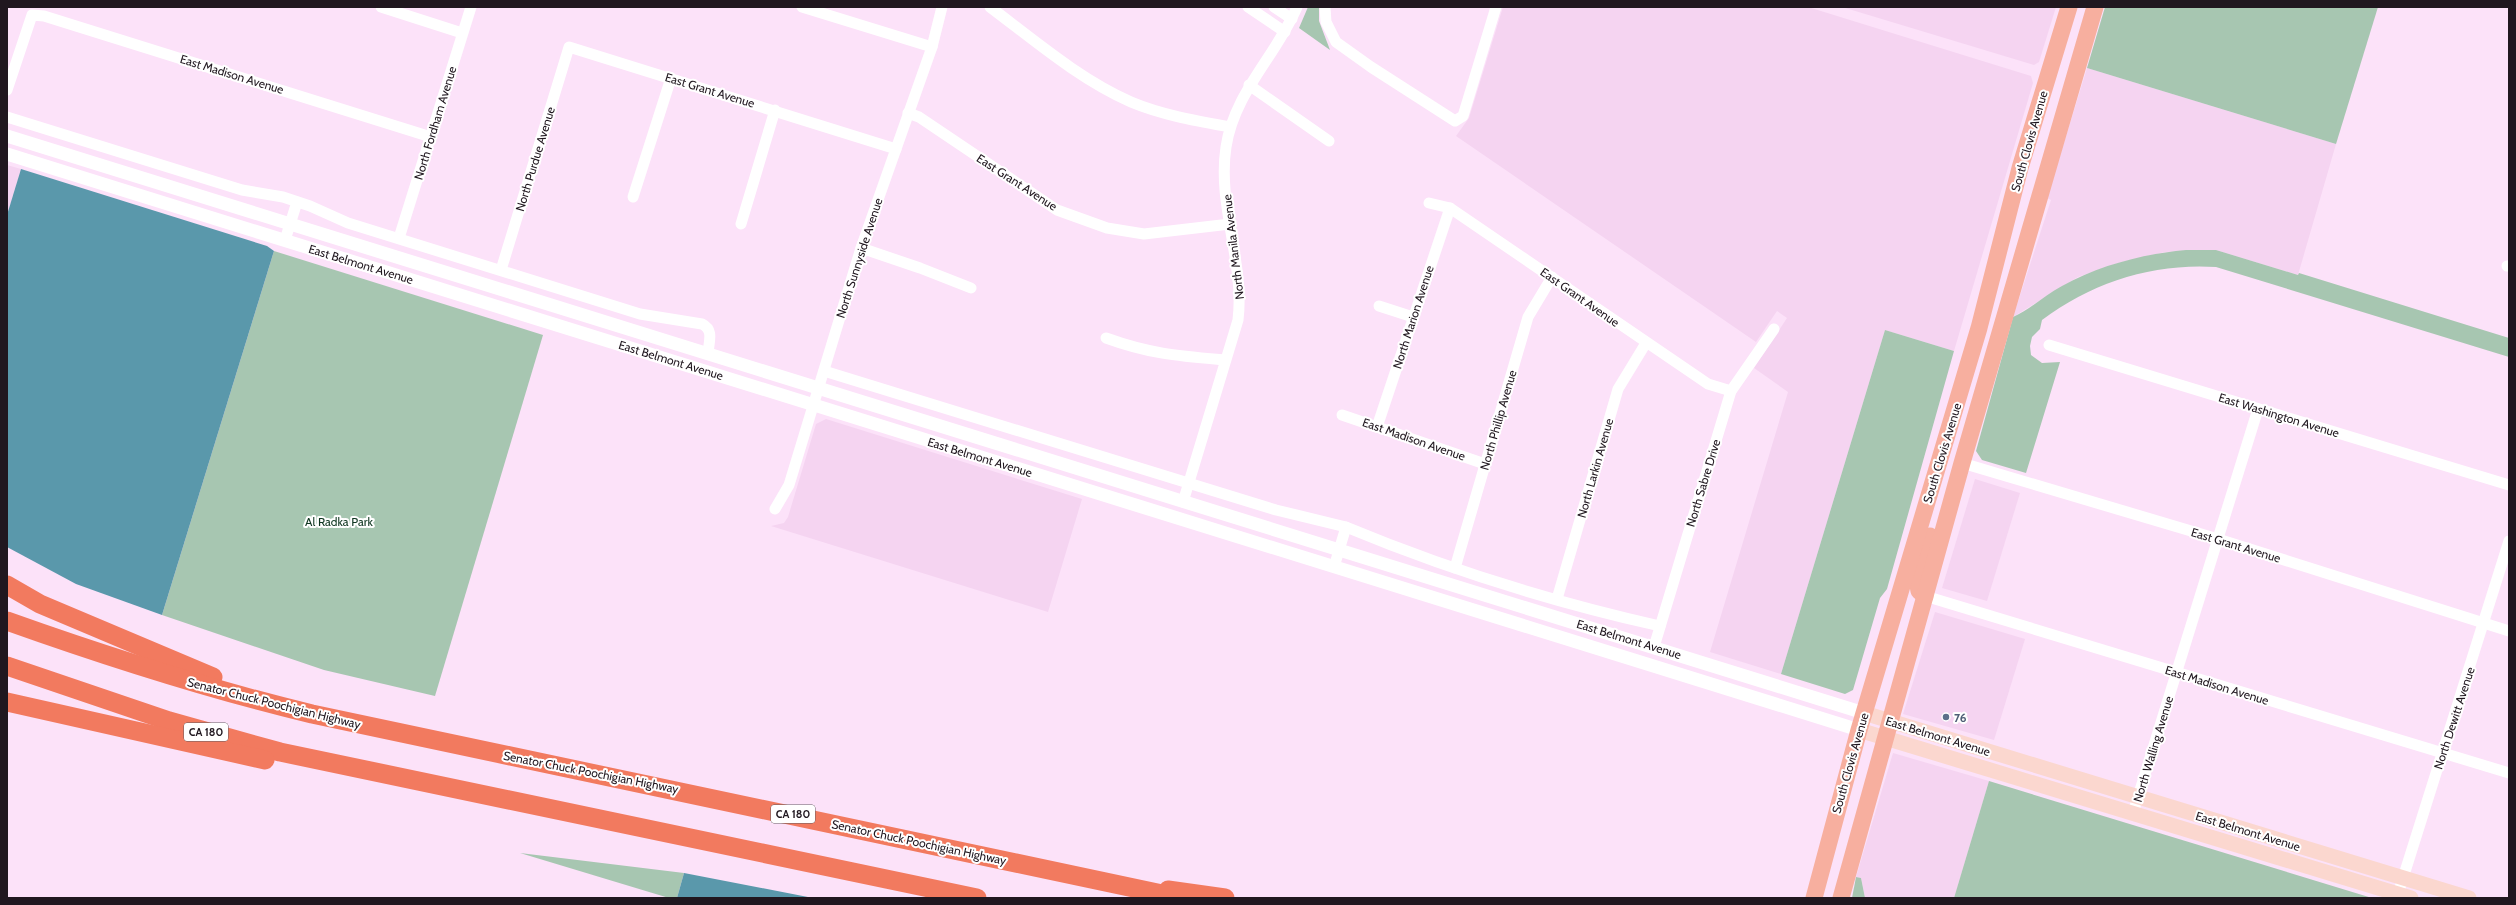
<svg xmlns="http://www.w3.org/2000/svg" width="2516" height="905" viewBox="0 0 2516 905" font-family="Cabin,sans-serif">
<rect width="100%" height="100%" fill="#fce2f9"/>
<g fill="#f5d4f1">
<polygon points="1503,7 1808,7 2031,76 2033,83 1954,351 1885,330 1781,674 1710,652 1788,392 1754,368 1787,318 1777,311 1756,342 1456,136 1469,118"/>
<polygon points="1842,7 2056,7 2039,62 2034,65"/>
<polygon points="2087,68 2336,144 2298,275 2216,250 2165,252 2118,263 2078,277 2013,317 2051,200 2047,198"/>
<polygon points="7,165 21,169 7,215"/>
<polygon points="826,419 1082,499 1048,612 771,526 784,523 788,517 816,424"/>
<polygon points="1975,479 2020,493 1987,601 1942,588"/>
<polygon points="1935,612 2025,639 1994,740 1903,714"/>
<polygon points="1893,753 1989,781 1954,898 1865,898 1861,878 1856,877"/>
</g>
<g fill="#a7c6b1">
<polygon points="1308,7 1319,7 1319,21 1330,50 1299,28"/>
<polygon points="2105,7 2378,7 2336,144 2087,68"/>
<path d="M2186,250h30l82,25 1,-2 210,65v19l-293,-90c-63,-4 -123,15 -174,53l-2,9 -8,8 -2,9 1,9 11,8 18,-1 -34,111 -44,-13 -6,-9 37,-134c18,-8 32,-22 49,-31 38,-21 81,-32 124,-36z"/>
<polygon points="274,251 543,335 435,696 324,670 162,615"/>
<polygon points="1885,330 1954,351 1887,589 1880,598 1853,690 1845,694 1781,674"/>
<polygon points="1989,781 2372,898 1954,898"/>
<polygon points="520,853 684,873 677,898 669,898"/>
<polygon points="1856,877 1861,878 1865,898 1852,898"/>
</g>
<g fill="#5a98ab">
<polygon points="21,169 267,246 274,251 162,615 76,584 7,547 7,215"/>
<polygon points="684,873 813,898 677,898"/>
</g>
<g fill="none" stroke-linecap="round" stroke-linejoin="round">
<g stroke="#fff" stroke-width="11">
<polyline points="381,7 462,33"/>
<polyline points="802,7 932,47"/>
<path d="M990,7c44,33 89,72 141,95 31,13 66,19 99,25"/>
<polyline points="1248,7 1285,32"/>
<polyline points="1274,7 1292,19"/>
<polyline points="1325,7 1326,22 1336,42 1371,67 1455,121 1463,116 1496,7"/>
<polyline points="1249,85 1329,141"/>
<polyline points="7,90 32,15 44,16 431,137"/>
<polyline points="908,113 919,117 1057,210 1107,228 1144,234 1230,224"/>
<path d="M7,117l235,73 41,7 27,9 38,17 292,91 62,10c12,6 7,17 6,29"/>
<polyline points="633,197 671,78"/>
<polyline points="1429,203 1450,208 1708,384 1731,391"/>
<polyline points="741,224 775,110"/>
<polyline points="399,238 471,7"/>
<polyline points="285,240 297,202"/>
<polyline points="861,248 920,268 971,288"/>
<polyline points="2507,266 2509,266"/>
<polyline points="501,270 569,47 896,149"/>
<polyline points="1379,306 1413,317"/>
<path d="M1106,338c44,16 73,18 119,22"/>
<polyline points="2049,345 2509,485"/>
<polyline points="824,371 1276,510 1346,527 1334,567"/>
<polyline points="1342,415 1485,464"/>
<polyline points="1377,427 1450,208"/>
<polyline points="1962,463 2218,539 2509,631"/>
<path d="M1183,502l55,-182c7,-57 -21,-115 -12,-173 8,-54 50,-91 71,-140"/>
<polyline points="775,509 789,485 861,248 932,47 942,7"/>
<path d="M1346,527c101,42 207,75 314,99"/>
<polyline points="1455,568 1528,317 1552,277"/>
<polyline points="1925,596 2509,773"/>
<polyline points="1557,599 1618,389 1646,343"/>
<polyline points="1654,647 1731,391 1774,329"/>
<polyline points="2133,813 2258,409"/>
<polyline points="2398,894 2509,541"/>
</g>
<g stroke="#fff" stroke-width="13">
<polyline points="7,136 1864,713"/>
<polyline points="7,154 1859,730"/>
</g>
<g stroke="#fbd7cf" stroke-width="15">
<polyline points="1864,713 2469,898"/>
<polyline points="1859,730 2411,898"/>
</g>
<g stroke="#f7af9f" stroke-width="17">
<polyline points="1925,596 1919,591 1917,580 1930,536"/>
<polyline points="1814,898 1859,730 1979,328 2020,168 2069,7"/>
<polyline points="1841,898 1962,463 2095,7"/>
</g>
<g stroke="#f27a5f" stroke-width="19">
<polyline points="7,585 40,604 213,677"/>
<path d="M7,621c101,36 201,68 305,93l869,184"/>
<polyline points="7,666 169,721 280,752 977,898"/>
<polyline points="7,702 265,760"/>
<polyline points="1168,890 1225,898"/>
</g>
</g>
<circle fill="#5c6f8a" stroke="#fff" stroke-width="1.5" cx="1946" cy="717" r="4"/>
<g text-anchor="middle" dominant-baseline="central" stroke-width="4" stroke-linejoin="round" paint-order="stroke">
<g fill="#fff" stroke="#635d62" stroke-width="1">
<rect x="184" y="723" width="44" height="18" rx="3"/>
<rect x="771" y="805" width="44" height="18" rx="3"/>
</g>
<g font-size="11" font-weight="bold" fill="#20171f">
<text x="206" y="732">CA 180</text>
<text x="793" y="814">CA 180</text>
</g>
<g font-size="12" fill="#20171f" stroke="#fff">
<text transform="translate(232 74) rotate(17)">East Madison Avenue</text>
<text transform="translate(710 90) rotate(17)">East Grant Avenue</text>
<text transform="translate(435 123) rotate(-73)">North Fordham Avenue</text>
<text transform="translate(2029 141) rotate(-74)">South Clovis Avenue</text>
<text transform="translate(535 159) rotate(-73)">North Purdue Avenue</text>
<text transform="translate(1017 182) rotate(33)">East Grant Avenue</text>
<text transform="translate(1233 247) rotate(-97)">North Manila Avenue</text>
<text transform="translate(859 258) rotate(-72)">North Sunnyside Avenue</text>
<text transform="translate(361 264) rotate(17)">East Belmont Avenue</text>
<text transform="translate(1580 297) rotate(35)">East Grant Avenue</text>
<text transform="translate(1413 317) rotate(-72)">North Marion Avenue</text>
<text transform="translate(671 360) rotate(17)">East Belmont Avenue</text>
<text transform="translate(2279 415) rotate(17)">East Washington Avenue</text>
<text transform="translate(1498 420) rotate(-74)">North Phillip Avenue</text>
<text transform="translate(1414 439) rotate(19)">East Madison Avenue</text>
<text transform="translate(1942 453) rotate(-73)">South Clovis Avenue</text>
<text transform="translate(980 457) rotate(17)">East Belmont Avenue</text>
<text transform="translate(1595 468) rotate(-74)">North Larkin Avenue</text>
<text transform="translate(1703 483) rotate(-73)">North Sabre Drive</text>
<text transform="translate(2236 545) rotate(17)">East Grant Avenue</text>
<text transform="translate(1629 639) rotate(17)">East Belmont Avenue</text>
<text transform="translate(2217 685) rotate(17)">East Madison Avenue</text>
<text transform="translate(274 703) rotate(14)">Senator Chuck Poochigian Highway</text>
<text transform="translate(2454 718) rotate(-72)">North Dewitt Avenue</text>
<text transform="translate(1938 736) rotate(17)">East Belmont Avenue</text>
<text transform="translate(2153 749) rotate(-73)">North Walling Avenue</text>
<text transform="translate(1850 763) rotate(-74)">South Clovis Avenue</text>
<text transform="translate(591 772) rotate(11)">Senator Chuck Poochigian Highway</text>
<text transform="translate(2248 831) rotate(17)">East Belmont Avenue</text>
<text transform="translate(919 842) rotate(12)">Senator Chuck Poochigian Highway</text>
</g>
<g font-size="12" fill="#0d351f" stroke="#fff">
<text x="339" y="521">Al Radka Park</text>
</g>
<g font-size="12" font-weight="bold" fill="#4e5e75" stroke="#fff" text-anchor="start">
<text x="1954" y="717">76</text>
</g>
</g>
<rect width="2516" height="905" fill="none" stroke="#20171f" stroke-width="16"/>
</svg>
